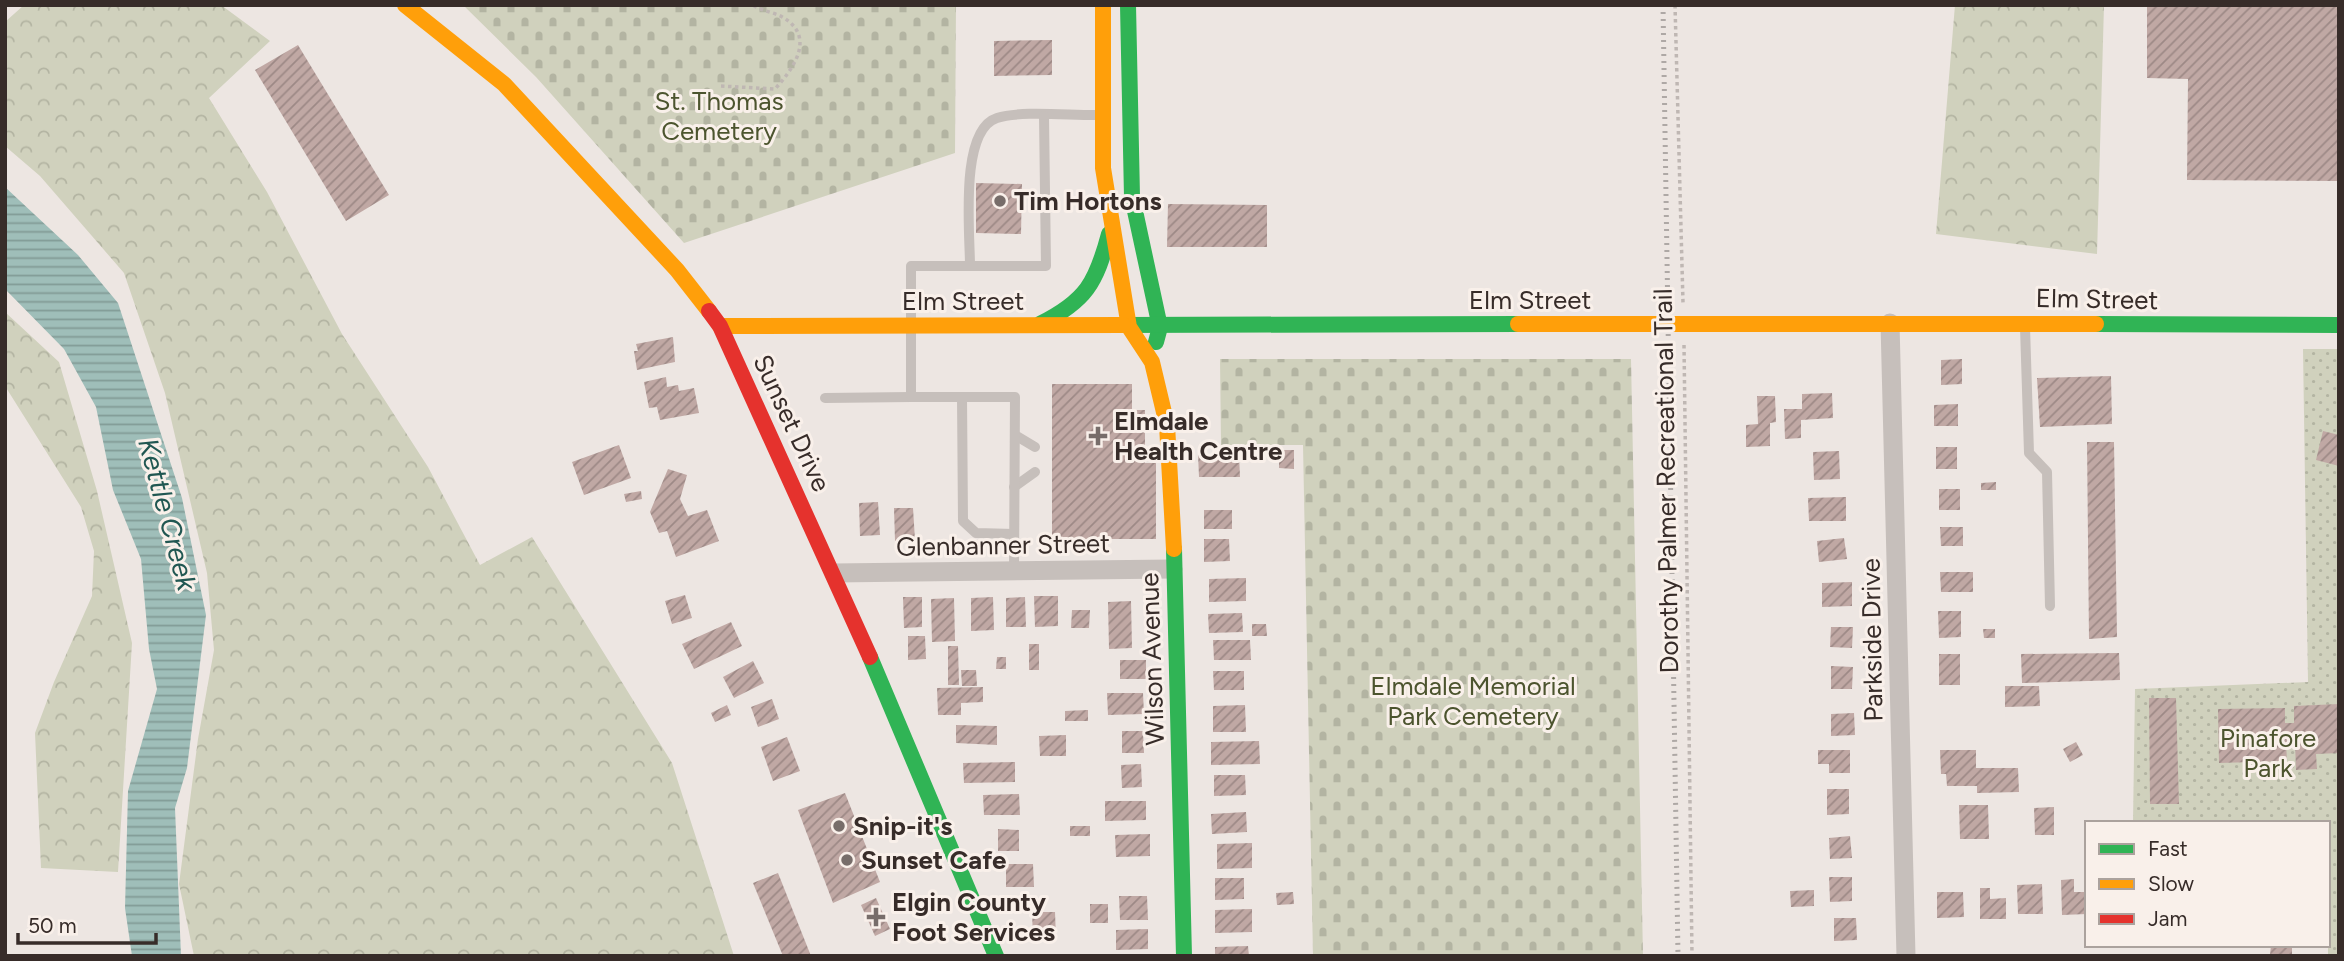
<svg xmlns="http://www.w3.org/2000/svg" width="2344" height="961" viewBox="0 0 2344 961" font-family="Figtree,sans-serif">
<defs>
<pattern id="grass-dots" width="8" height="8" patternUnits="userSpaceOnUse" patternTransform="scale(1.75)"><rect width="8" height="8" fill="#d0d1bd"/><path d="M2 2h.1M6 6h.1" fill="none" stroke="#b3b4a2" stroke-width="1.8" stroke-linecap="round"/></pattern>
<pattern id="forest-crowns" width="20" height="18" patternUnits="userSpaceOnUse" patternTransform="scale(1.75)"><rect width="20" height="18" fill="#d0d1bd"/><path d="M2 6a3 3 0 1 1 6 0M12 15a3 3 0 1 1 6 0" fill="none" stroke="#b3b4a2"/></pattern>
<pattern id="cemetery-stones" width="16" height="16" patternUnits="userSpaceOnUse" patternTransform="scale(1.75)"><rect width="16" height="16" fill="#d0d1bd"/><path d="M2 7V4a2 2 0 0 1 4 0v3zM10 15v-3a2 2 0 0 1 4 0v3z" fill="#b3b4a2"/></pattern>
<pattern id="water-rules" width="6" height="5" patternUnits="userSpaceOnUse" patternTransform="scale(1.75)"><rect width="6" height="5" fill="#9fbeb9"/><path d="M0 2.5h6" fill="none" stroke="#829b96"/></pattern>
<pattern id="building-hatch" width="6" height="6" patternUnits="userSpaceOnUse" patternTransform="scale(1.75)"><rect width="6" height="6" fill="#c0a8a4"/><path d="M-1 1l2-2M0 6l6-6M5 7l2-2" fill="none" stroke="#9d8986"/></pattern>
</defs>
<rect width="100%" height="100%" fill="#ede6e2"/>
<polygon fill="url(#grass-dots)" points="2303,349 2339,349 2339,956 2328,956 2328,823 2133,823 2135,689 2308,682"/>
<g fill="url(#forest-crowns)">
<polygon points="24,5 221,5 270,41 209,98 267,192 342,334 428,467 480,565 532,537 672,763 734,956 194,956 179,884 198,739 214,650 207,573 165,393 124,273 40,176 5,146 5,22"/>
<polygon points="1955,5 2104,5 2097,254 1936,234"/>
<polygon points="5,312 59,362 97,491 132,643 118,872 41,868 35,733 54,682 92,596 94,551 81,507 5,386"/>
</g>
<g fill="url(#cemetery-stones)">
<polygon points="463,5 956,5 955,153 684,243 536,77"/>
<polygon points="1220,359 1631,359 1643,956 1313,956 1303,445 1221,445"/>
</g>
<polygon fill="url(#water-rules)" points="5,187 78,255 118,303 182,498 206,615 187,768 175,808 181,956 132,956 125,908 128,791 157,689 149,649 141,559 113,490 96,407 64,349 5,289"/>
<g fill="url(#building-hatch)">
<polygon points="2147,5 2339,5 2339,181 2187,180 2188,79 2147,78"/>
<polygon points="1052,40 1052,75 994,76 994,41"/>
<polygon points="298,45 389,195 346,221 255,70"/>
<polygon points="976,183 1022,184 1021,234 976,233"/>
<polygon points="1168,204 1267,205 1267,247 1167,247"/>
<polygon points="673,337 675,362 637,370 634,351 638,351 636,344"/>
<polygon points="1962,359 1962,384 1941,385 1941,360"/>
<polygon points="2111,376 2112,424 2040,427 2037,378"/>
<polygon points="666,377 667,387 678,385 679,391 694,388 699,413 660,420 657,407 649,408 644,382"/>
<polygon points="1052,384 1132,384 1132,410 1145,410 1145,463 1156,463 1156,539 1052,539"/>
<polygon points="1832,393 1833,418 1801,420 1801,438 1785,439 1784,409 1802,409 1802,394"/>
<polygon points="1757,396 1775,396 1776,422 1770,423 1770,446 1746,447 1746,425 1758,424"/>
<polygon points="1958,404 1958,426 1934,426 1934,405"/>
<polygon points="2323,431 2339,435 2339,466 2316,460"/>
<polygon points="2087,442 2114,442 2117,637 2089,639"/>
<polygon points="619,445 631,478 584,495 572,462"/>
<rect x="1936" y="447" width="21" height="22"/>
<polygon points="1279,450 1294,450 1294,469 1279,468"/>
<polygon points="1839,451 1840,479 1814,480 1813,452"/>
<polygon points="1198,454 1239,454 1240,477 1199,477"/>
<polygon points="668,469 687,475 680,499 688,516 707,510 719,541 676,557 667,531 659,533 650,512"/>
<polygon points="1996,482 1996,490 1981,490 1981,483"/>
<rect x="1939" y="489" width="21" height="21"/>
<polygon points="641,491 642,499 626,502 624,494"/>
<polygon points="1846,497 1846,521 1809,521 1808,498"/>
<polygon points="878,502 880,535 860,536 859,503"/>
<polygon points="894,508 913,508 915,540 895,541"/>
<rect x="1204" y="510" width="28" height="19"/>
<polygon points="1940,527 1963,527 1963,546 1941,546"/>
<polygon points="1844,538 1847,559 1819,562 1817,541"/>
<polygon points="1204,539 1229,539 1230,561 1204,562"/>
<polygon points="1940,572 1973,572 1973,592 1941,592"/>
<polygon points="1246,578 1246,601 1209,602 1209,579"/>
<polygon points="1852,582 1852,606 1822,607 1822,583"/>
<polygon points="685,595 692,618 672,624 665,601"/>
<polygon points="1034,596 1058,596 1058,626 1035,627"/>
<polygon points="903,597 922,597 922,627 904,628"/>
<polygon points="993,597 994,630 971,631 971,598"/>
<polygon points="1025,597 1026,627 1006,627 1006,598"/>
<polygon points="954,598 955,641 932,642 931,599"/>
<polygon points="1131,601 1132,648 1109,649 1108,602"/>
<polygon points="1072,610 1090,610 1089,628 1071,628"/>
<polygon points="1938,611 1961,611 1961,637 1939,638"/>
<polygon points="1242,613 1243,632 1209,633 1208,614"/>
<polygon points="731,622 742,646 694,669 682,644"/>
<polygon points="1252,624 1266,624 1267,636 1252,636"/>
<polygon points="1831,627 1853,627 1852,648 1830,647"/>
<polygon points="1983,629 1995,629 1995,638 1984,638"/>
<polygon points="908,636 925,636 926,659 908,660"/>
<polygon points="1213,640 1250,640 1251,660 1214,660"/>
<rect x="1029" y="644" width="10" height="26"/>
<polygon points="948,646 958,646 959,685 948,685"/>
<polygon points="2119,653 2120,680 2022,683 2021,654"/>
<rect x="1939" y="654" width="21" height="31"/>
<polygon points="997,657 1006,657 1006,669 996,669"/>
<rect x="1120" y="660" width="26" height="19"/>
<polygon points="753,661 764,683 734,698 723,677"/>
<polygon points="1831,666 1853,667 1852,689 1831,689"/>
<polygon points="961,670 976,670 977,686 962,686"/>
<polygon points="1213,671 1244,671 1244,690 1214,690"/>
<polygon points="2005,686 2039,686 2040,706 2005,707"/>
<polygon points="983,687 983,702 961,703 961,715 938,715 937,688"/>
<polygon points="1107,693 1143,693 1144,714 1108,715"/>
<polygon points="2149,698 2176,698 2179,804 2150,804"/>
<polygon points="772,699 779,719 758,727 751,707"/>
<polygon points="2339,704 2339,753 2316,754 2317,769 2296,770 2295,742 2286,742 2287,761 2219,763 2218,709 2285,708 2285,723 2294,723 2294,706"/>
<polygon points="727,705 731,715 715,722 711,713"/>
<polygon points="1245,705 1246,732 1213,732 1213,706"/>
<polygon points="1088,710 1088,721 1065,721 1065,711"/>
<polygon points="1854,713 1855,735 1831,736 1831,714"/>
<polygon points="956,725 997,726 997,745 956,743"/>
<polygon points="1122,731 1143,731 1144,753 1122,753"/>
<polygon points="1066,735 1066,756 1040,756 1039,736"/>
<polygon points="787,737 800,771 773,781 761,747"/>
<polygon points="1259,741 1260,764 1211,765 1211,742"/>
<polygon points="2076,742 2083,755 2070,762 2063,749"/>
<polygon points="1818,750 1850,750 1850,773 1829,773 1829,764 1818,764"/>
<polygon points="1940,750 1976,750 1976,768 2018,768 2019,792 1977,793 1977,786 1947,786 1946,774 1941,774"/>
<polygon points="1015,762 1015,782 964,783 963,763"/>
<polygon points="1141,764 1142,787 1122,788 1121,765"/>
<polygon points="1214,775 1245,775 1246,795 1214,796"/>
<polygon points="1827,789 1849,789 1849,814 1827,815"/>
<polygon points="845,793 880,882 833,903 798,810"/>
<polygon points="1019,794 1020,815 984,815 983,795"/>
<polygon points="1105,801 1146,801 1146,820 1105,821"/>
<polygon points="1959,805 1988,805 1989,839 1960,839"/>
<polygon points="2054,807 2054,835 2035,835 2034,808"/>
<polygon points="1246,812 1247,832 1212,834 1211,814"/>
<rect x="1070" y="826" width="20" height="10"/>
<polygon points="998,829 1019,830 1019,851 998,851"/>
<polygon points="1150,834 1150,856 1116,857 1115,835"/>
<polygon points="1850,836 1852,858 1830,859 1829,838"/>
<polygon points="1252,843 1252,868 1217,869 1217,844"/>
<polygon points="1006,864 1033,864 1034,887 1006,887"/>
<polygon points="778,873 811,956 783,956 753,883"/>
<polygon points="1829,877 1852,877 1852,901 1830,902"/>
<polygon points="1215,878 1244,878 1244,899 1215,900"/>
<polygon points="2074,879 2074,892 2087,892 2087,914 2062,915 2061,880"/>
<polygon points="2042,884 2043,914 2018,914 2017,885"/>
<polygon points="1980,888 1990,888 1990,899 2006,898 2006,919 1980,919"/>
<polygon points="1814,890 1814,906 1791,907 1790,891"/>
<polygon points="1293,892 1294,904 1277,905 1276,893"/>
<polygon points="1937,892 1963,892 1964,917 1937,918"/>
<polygon points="1119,896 1147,896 1148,920 1120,920"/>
<polygon points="876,898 890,929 875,936 861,905"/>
<rect x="1090" y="904" width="18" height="19"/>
<polygon points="1252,909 1252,932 1215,933 1215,910"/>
<polygon points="1032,912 1055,912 1056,938 1033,938"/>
<polygon points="1834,918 1856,918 1857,940 1834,941"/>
<polygon points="1148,929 1148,949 1116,950 1116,930"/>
<polygon points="2271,945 2292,945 2292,955 2270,955"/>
<polygon points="1248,946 1249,956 1215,956 1215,947"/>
</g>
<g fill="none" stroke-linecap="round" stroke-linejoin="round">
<g stroke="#bfb7b3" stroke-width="3.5" stroke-dasharray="3.5 3.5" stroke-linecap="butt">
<polyline points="1675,5 1683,303"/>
<path d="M721,86l54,3c18,-20 41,-51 9,-71 -9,-6 -21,-6 -31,-13"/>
<polyline points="1684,345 1692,956"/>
</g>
<g stroke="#c6bfbb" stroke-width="10">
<path d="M970,266c0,-33 -11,-136 27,-148 24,-8 77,-2 104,-3"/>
<polyline points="2025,327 2029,453 2047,472 2050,606"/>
<polyline points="962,397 963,521 976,533 1014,534"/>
<polyline points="825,398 911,397"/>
<polyline points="1015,435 1035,447"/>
<polyline points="1014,487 1035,472"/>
<polyline points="1014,571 1015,397 911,397 911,266 1046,266 1044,116"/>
</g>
<g stroke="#c6bfbb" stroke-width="19">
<polyline points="1890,323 1906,956"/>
<polyline points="834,573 1173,569"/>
</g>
<g stroke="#30b455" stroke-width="16">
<polyline points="1128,5 1132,197 1160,327 1156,342"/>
<path d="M1040,324c46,-23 56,-41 69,-90"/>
<polyline points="2096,324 2339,325"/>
<polyline points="1123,325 1518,324"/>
<polyline points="1174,549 1184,956"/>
<polyline points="870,657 996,956"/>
</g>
<g stroke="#ff9f0a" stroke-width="16">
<polyline points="405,5 504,84 677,270 709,311"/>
<polyline points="1103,5 1103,168 1129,327 1152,362 1167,425 1174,549"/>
<polyline points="1518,324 2096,324"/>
<polyline points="720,326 1123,325"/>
</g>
<polyline stroke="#e5322d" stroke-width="16" points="709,311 720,326 870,657"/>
<polyline stroke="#aea8a5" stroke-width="5" stroke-dasharray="2 5" stroke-linecap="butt" points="1663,5 1678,956"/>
</g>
<g fill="#776d6a" stroke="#f9f0ea" stroke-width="2.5">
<circle cx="1000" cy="201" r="7"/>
<path d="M1094.5 425.5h7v7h7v7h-7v7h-7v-7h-7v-7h7z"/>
<circle cx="839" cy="826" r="7"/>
<circle cx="847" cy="860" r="7"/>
<path d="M872.5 906.5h7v7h7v7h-7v7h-7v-7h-7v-7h7z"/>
</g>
<g text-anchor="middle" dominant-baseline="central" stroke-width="6" stroke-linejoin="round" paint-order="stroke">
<g font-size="26" fill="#4c542e" stroke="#f9f0ea">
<text x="719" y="101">St. Thomas<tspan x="719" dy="30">Cemetery</tspan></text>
<text x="1473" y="686">Elmdale Memorial<tspan x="1473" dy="30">Park Cemetery</tspan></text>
<text x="2268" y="738">Pinafore<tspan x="2268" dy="30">Park</tspan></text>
</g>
<g font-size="26" font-weight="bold" fill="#372c29" stroke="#f9f0ea" text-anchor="start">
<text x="1014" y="201">Tim Hortons</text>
<text x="1114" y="421">Elmdale<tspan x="1114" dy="30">Health Centre</tspan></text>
<text x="853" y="826">Snip-it's</text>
<text x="861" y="860">Sunset Cafe</text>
<text x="892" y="902">Elgin County<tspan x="892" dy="30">Foot Services</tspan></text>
</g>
<g font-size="26" fill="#372c29" stroke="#f9f0ea">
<text transform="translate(2097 299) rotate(1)">Elm Street</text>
<text x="1530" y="300">Elm Street</text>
<text x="963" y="301">Elm Street</text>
<text transform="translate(792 423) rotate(65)">Sunset Drive</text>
<text transform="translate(1666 481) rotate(-91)">Dorothy Palmer Recreational Trail</text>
<text transform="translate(1003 545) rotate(-1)">Glenbanner Street</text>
<text transform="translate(1872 640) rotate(-91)">Parkside Drive</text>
<text transform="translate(1152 659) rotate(-92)">Wilson Avenue</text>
</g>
<g font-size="28" font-style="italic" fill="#215752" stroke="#f9f0ea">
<text transform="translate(168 514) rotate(75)">Kettle Creek</text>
</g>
</g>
<rect width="2344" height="961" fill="none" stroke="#372c29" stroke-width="14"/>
<rect x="2085" y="821" width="245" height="126" fill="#f9f0ea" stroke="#aba29d" stroke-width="2"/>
<rect x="2099" y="844" width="35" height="10" fill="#30b455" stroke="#aba29d" stroke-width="2"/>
<text x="2148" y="856" font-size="21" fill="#372c29">Fast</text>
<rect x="2099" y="879" width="35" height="10" fill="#ff9f0a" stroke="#aba29d" stroke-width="2"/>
<text x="2148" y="891" font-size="21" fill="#372c29">Slow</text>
<rect x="2099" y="914" width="35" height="10" fill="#e5322d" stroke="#aba29d" stroke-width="2"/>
<text x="2148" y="926" font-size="21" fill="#372c29">Jam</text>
<path d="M18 933v10h138v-10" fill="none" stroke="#372c29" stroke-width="3.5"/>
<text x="28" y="933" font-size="21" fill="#372c29" stroke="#f9f0ea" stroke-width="5" paint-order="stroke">50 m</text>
</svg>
